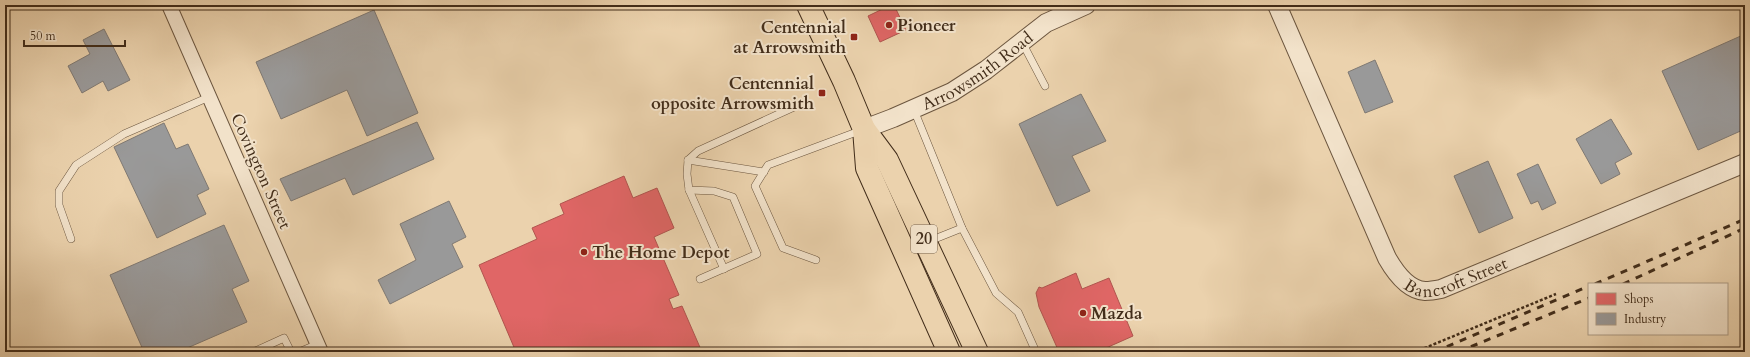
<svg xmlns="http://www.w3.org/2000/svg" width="1750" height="357" viewBox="0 0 1750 357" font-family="Cardo,serif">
<rect width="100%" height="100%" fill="#ebd2ad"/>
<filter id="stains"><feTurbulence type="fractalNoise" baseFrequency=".005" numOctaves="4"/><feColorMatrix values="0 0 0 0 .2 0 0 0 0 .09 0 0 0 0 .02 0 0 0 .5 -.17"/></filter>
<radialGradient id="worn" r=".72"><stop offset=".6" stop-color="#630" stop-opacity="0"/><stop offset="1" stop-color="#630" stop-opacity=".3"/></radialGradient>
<g fill="#e06666" stroke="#b1554f">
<polygon points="891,5 894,5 906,30 880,42 868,16"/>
<polygon points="624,176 633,198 657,188 674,228 654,237 679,295 669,299 673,309 682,306 702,352 516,352 479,265 537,239 532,228 564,214 560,204"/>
<polygon points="1076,273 1082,289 1109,278 1133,336 1097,352 1059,352 1039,307 1036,293 1039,287 1042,288"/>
</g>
<g fill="#999" stroke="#7f7973">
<polygon points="374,10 418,113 367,136 347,90 281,119 256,62"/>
<polygon points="104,29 130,80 108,91 103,81 82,93 68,66 90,54 83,40"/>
<polygon points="1743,35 1745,39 1745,129 1698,150 1662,71"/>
<polygon points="1375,60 1393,102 1365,113 1348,72"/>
<polygon points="1081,94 1106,141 1072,156 1090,191 1057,206 1019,124"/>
<polygon points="1611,119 1632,154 1615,163 1620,174 1601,184 1576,139"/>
<polygon points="417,122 434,159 353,195 345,178 291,201 280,179"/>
<polygon points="164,123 176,149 188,144 209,189 197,195 206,214 157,238 114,147"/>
<polygon points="1488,161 1513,218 1479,233 1454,176"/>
<polygon points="1538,164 1556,203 1542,210 1538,201 1531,204 1517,174"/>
<polygon points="449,201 466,237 452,244 463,267 390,304 378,280 416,260 400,224"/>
<polygon points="224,225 249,281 232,289 247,322 178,352 144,352 110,275"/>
</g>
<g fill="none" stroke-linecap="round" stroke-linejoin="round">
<g stroke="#6c563f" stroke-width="8">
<g id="service">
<polyline points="1022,42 1045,86"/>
<polyline points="914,110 962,228 996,293 1018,312 1036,352"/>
<polyline points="688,160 698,151 794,107"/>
<polyline points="689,190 724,269"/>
<polyline points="71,239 59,205 59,191 76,165 124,134 209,97"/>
<polyline points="927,242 962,228"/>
<polyline points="816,260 783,248 755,186 768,165 862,130"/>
<polyline points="700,279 757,254 733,197 714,191 689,190 687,174 688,160 764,172"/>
<polyline points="253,352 284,338 291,352"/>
<polyline points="299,352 318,344"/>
</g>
</g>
<g stroke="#6c563f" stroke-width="16">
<polyline id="minor" points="169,5 321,352"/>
</g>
<g stroke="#6c563f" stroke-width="20">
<g id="tertiary">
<path id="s1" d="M1277,5l110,253c8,14 21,32 38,33 5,0 11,-1 16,-2l304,-126"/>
<path id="s2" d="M864,129l29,-11 59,-26 34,-22 60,-47 40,-18"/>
</g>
</g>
<g stroke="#422d1a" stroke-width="24">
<g id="primary">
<polyline points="808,5 844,81 864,129 887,160 977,352"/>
<polyline points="864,129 867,168 949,352"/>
</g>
</g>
<polyline stroke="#422d1a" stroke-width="2.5" stroke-dasharray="3 2" stroke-linecap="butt" points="1415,352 1556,294"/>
<use href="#service" stroke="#f2e2ca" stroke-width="7"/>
<use href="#minor" stroke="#f2e2ca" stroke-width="14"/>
<use href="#tertiary" stroke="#f2e2ca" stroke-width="18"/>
<use href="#primary" stroke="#ebd2ad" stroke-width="22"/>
<g stroke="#422d1a" stroke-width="3" stroke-dasharray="7 7" stroke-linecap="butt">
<polyline points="1595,284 1745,219"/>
<polyline points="1623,284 1745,228"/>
<polyline points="1434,352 1589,286"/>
<polyline points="1458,352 1589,298"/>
</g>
</g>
<g fill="#8f2418" stroke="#f2e2ca" stroke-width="1.5">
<circle cx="889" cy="25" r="4"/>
<rect x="850" y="33" width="8" height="8" rx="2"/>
<rect x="818" y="89" width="8" height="8" rx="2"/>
<circle cx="584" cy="252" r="4"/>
<circle cx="1083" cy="313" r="4"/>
</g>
<g text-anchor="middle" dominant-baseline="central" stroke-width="4" stroke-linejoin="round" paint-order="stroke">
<rect fill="#f2e2ca" stroke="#77634f" stroke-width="1" x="911" y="225" width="26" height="28" rx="3"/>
<g font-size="16" font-weight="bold" fill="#422d1a">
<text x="924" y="239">20</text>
</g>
<g font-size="17" font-weight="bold" fill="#422d1a" stroke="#f2e2ca" text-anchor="start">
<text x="897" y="25">Pioneer</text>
<text x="846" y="27" text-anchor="end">Centennial<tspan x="846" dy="20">at Arrowsmith</tspan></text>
<text x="814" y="83" text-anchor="end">Centennial<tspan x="814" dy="20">opposite Arrowsmith</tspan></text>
<text x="592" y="252">The Home Depot</text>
<text x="1091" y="313">Mazda</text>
</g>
<g font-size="17" fill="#422d1a" stroke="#f2e2ca">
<text stroke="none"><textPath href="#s2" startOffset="128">Arrowsmith Road</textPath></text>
<text transform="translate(261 171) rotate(66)">Covington Street</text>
<text stroke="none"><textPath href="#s1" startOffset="361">Bancroft Street</textPath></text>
</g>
</g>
<rect width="1750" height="357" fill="none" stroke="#ebd2ad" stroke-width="20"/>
<rect x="6" y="6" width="1738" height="345" fill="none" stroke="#422d1a" stroke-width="2"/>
<rect x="10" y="10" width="1730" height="337" fill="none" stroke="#422d1a"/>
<rect x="1588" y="283" width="140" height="52" fill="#f2e2ca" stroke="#ac9a84"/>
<rect x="1596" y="293" width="20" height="12" fill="#e06666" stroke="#ac9a84"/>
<text x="1624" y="303" font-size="12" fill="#422d1a">Shops</text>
<rect x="1596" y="313" width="20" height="12" fill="#999999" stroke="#ac9a84"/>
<text x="1624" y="323" font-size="12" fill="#422d1a">Industry</text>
<path d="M24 40v6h101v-6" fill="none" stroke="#422d1a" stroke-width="2"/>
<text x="30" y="40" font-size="12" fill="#422d1a" stroke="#f2e2ca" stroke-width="3" paint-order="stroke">50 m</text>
<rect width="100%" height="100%" filter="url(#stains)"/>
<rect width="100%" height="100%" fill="url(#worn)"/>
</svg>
